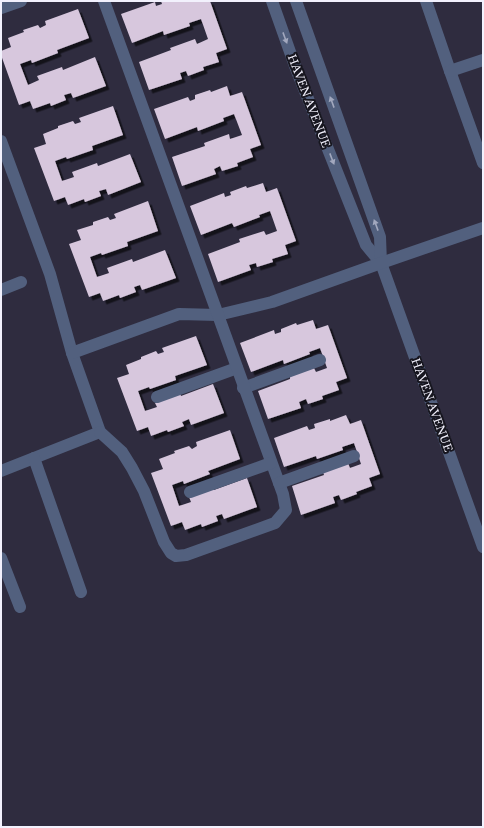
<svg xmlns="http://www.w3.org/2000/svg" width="484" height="828" viewBox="0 0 484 828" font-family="'Libre Baskerville',serif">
<defs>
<filter id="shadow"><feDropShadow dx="3.5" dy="3.5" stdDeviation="0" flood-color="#0009"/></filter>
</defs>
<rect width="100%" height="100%" fill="#2f2c3f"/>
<g fill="#d7c7dd" filter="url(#shadow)">
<polygon points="161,1 210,1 227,49 216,53 219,62 203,67 204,70 188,76 186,71 180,73 182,79 149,90 139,62 171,50 170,48 195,39 197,44 208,39 201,19 189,23 190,26 164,35 163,31 132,43 121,14 155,2 156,6 162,4"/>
<polygon points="78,9 89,38 57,50 58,53 32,63 31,60 20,64 28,85 39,80 37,76 62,67 63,70 95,57 106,86 73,98 71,93 64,95 66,100 51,106 50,103 33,109 30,101 19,105 1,55 1,51 11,47 8,38 24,32 23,30 38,25 40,28 46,25 45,21"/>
<polygon points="227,86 230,96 242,92 261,145 250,149 253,157 237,163 238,166 222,171 220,166 214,169 216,174 182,186 172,157 205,146 204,143 229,134 230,139 242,135 234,114 223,118 224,121 198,131 197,127 165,139 154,109 188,97 190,101 195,99 195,95 210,90 211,92"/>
<polygon points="113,106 123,135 92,146 93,150 67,159 66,157 55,161 62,181 74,177 72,172 97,163 98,166 130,154 141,182 108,195 106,189 99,191 101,196 85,202 84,199 68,205 65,197 54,201 34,148 46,144 43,134 58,128 58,126 73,121 75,124 81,122 79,118"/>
<polygon points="263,183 266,192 277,188 296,241 285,245 288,254 272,259 273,262 257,267 256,263 249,265 251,270 218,282 208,254 240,242 239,239 264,231 266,235 277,231 270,211 259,215 260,217 234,227 232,223 201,235 190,206 224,193 225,197 231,195 230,192 246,186 247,188"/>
<polygon points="148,201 158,231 127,242 128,246 102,255 101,253 90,257 97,277 109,273 107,268 132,259 133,262 165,250 176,278 142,290 140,285 134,287 136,292 120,298 119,295 103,301 100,293 89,297 69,244 81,240 77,230 93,225 93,222 108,217 110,220 116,218 114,214"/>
<polygon points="313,320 316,329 328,325 347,378 336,382 339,390 322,396 323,399 308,404 306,399 299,402 301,408 268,419 258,391 290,379 290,376 314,368 316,372 327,368 320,348 309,352 310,354 284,364 283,360 251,372 240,343 274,330 275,334 281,332 281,329 296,323 297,325"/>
<polygon points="196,336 207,365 175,376 176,380 150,389 149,387 138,391 145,411 157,407 155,403 180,393 181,396 213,384 224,413 191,425 189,419 182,422 184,426 168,432 167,430 151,436 148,427 137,431 117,378 129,374 126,365 141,359 141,357 156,351 158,354 164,352 162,348"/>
<polygon points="346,415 350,424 361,420 380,474 369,478 372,486 356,492 357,494 341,500 339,495 333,497 335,503 301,515 292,486 324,475 323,472 348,463 350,468 361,464 354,443 342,447 343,450 317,459 316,456 284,467 274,438 307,426 309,430 315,428 314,424 330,419 330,421"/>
<polygon points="230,430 240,459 208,471 210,474 184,484 183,481 172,485 179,506 191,502 189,497 213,488 214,490 247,478 257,507 224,519 222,514 216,516 218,521 202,527 201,524 185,530 182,522 171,526 151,473 163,469 159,459 175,453 174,451 189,446 192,449 197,446 196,442"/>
</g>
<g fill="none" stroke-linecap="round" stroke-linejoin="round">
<g stroke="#52607e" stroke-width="12">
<polyline points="272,1 295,66 366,245 381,263"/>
<polyline points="296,1 380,237 381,263 483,547"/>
<polyline points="426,1 450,71 483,163"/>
<polyline points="1,8 21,1"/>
<polyline points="450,71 483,60"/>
<polyline points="1,141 50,274 72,353 100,432 1,471"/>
<polyline points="1,290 21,282"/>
<polyline points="72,353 179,314 218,315 272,302 381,263 483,228"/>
<polyline points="243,388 320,360"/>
<polyline points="157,397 237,368"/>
<polyline points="100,432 122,452 132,468 144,491 164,542 171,553 176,556 186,555 275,523 286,510 283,494 104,1"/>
<polyline points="34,458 81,592"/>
<polyline points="279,483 354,456"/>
<polyline points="190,492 271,463"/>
<polyline points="1,558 20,607"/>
</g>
</g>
<defs><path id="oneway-solid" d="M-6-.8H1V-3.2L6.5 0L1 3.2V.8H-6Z"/></defs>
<g fill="#a2a8be">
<use href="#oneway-solid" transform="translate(285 38) rotate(70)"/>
<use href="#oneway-solid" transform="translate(332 102) rotate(-110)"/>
<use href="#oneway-solid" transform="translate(332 159) rotate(69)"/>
<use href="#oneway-solid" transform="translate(376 225) rotate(-110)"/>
</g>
<g text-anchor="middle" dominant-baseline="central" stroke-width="4" stroke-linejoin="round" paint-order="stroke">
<g font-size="11" fill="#f2f1fd" stroke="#17161f">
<text transform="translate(309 101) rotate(69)">HAVEN AVENUE</text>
<text transform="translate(432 405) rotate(70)">HAVEN AVENUE</text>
</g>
</g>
<rect width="484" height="828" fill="none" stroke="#f2f1fd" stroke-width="4"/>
</svg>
